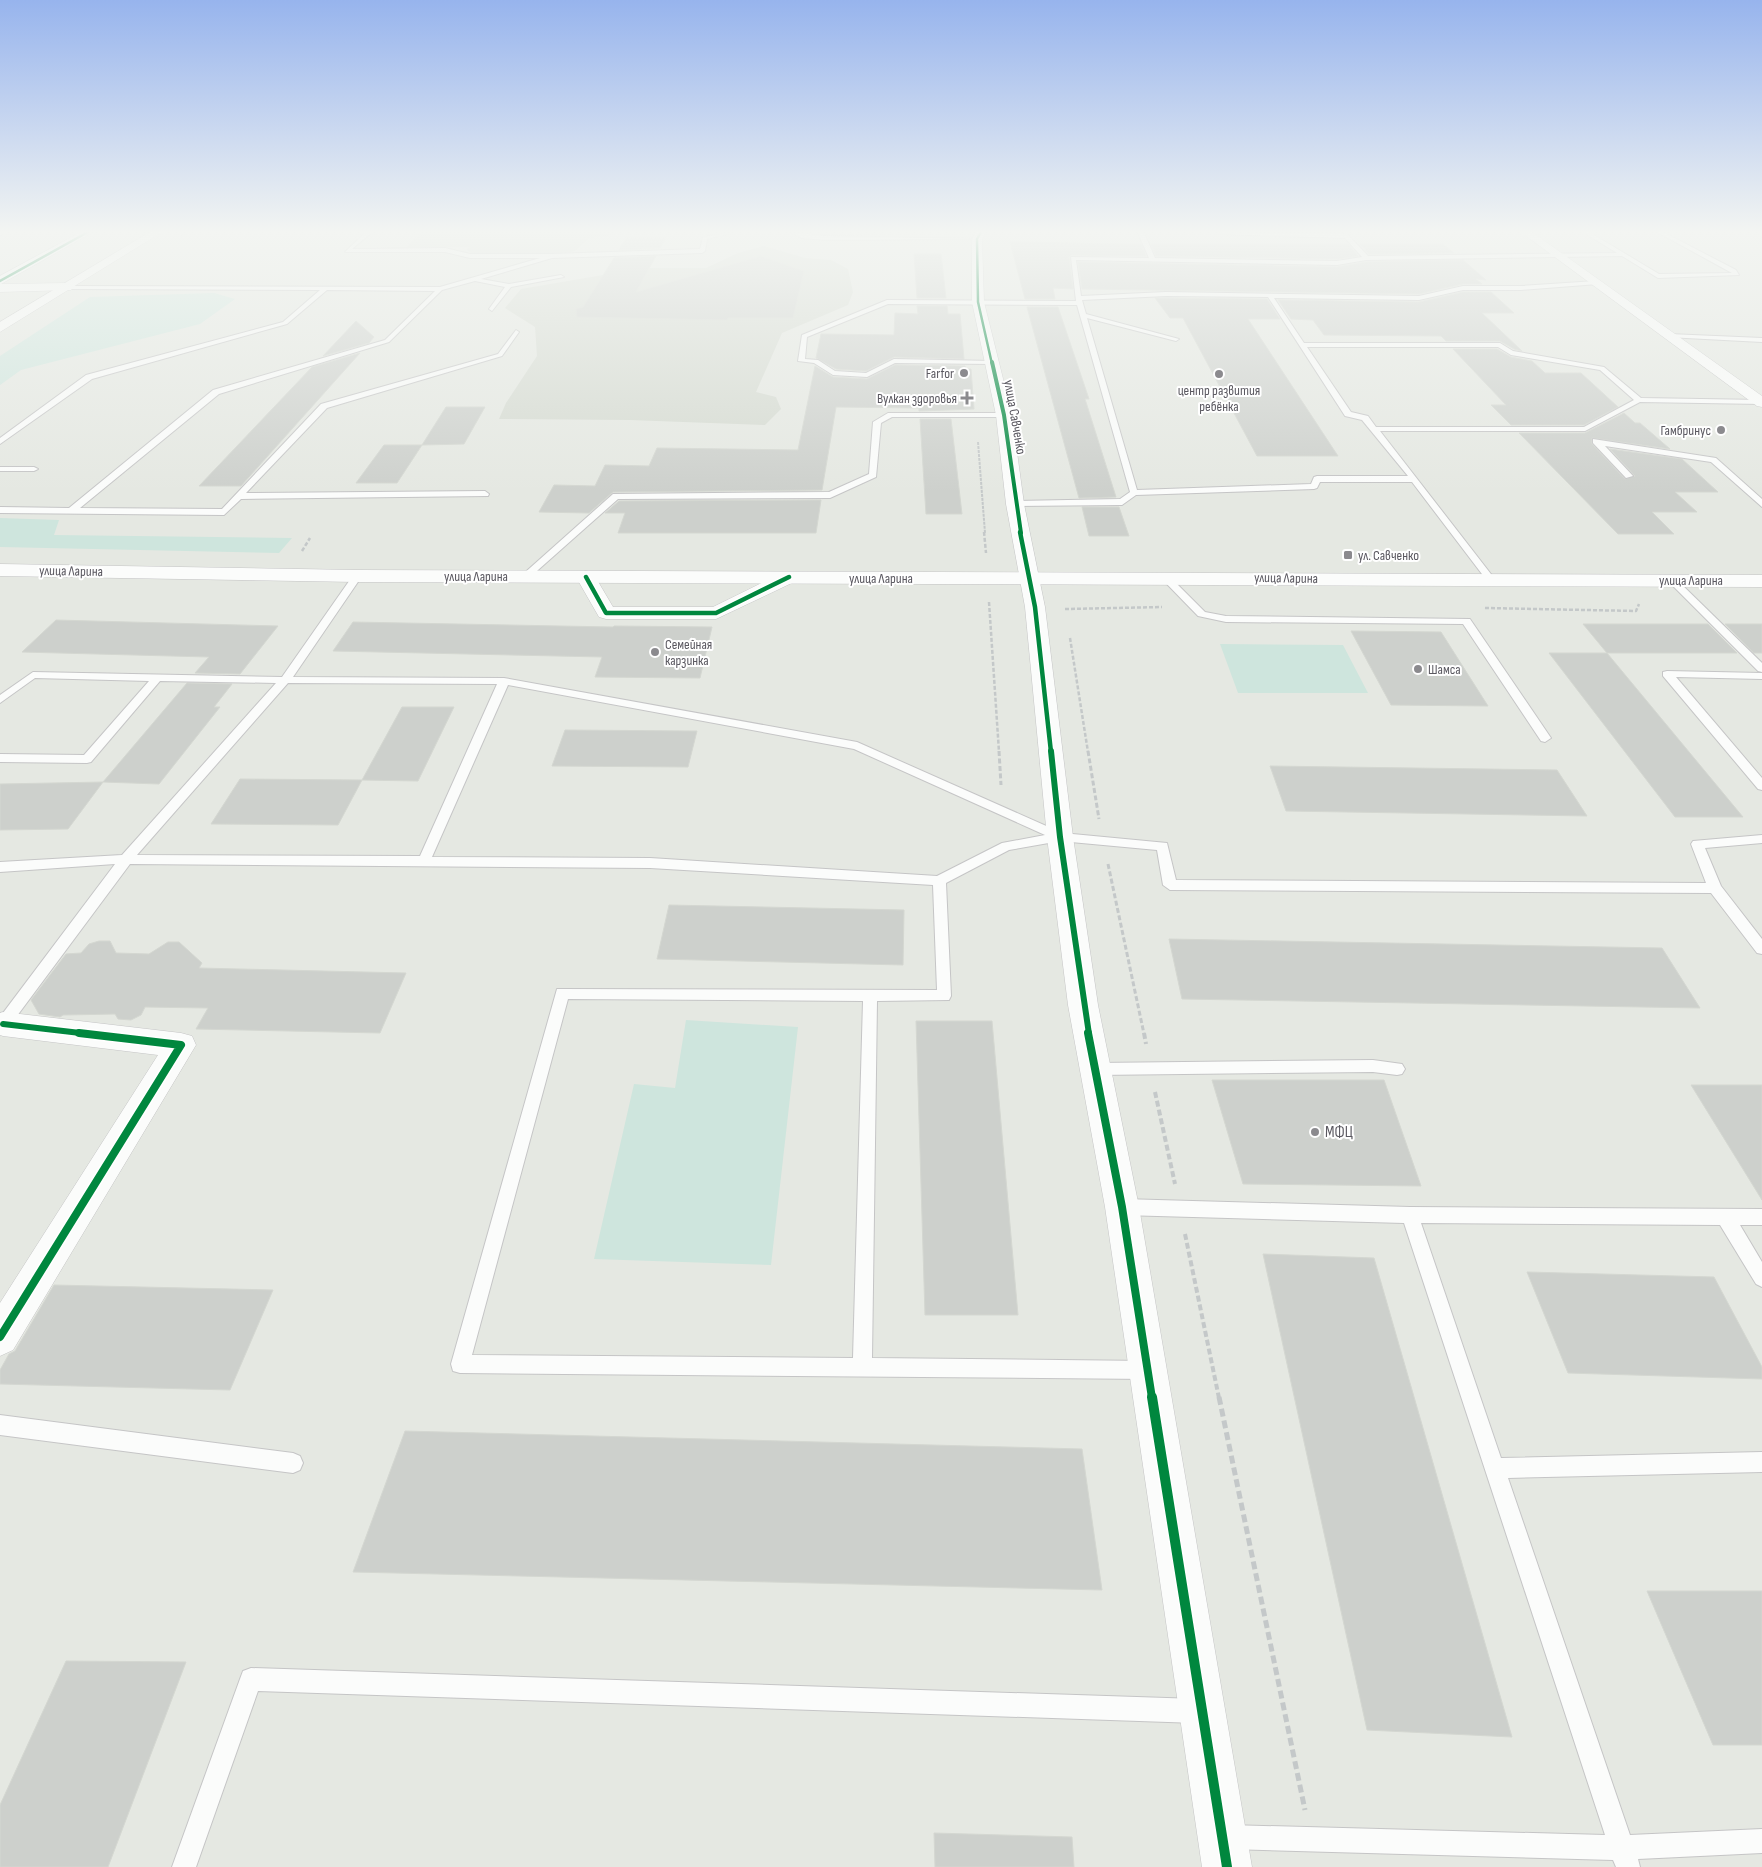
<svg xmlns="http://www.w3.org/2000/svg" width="1762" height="1867" viewBox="0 0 1762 1867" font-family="'Sofia Sans Condensed',sans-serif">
<rect width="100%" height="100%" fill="#e5e8e2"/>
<g fill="#d5dad1">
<polygon points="421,232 611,232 608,236 590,238 575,251 560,254 471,253 467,250 470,247 407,247"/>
<polygon points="764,246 805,258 831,260 848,269 853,292 848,305 782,333 756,392 776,397 781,409 765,425 630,420 499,419 506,403 537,356 535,327 505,308 521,289 644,268 706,268 738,253"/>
</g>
<g fill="#cee5dd">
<polygon points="214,293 235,299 200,324 21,370 0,385 0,356 90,297"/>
<polygon points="0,518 59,520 54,535 292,538 279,553 0,547"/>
<polygon points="1220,644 1343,645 1368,693 1238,693"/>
<polygon points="686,1020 798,1027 771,1265 594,1259 634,1084 675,1088"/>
</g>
<g fill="#cdd0cc" stroke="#d4d7d1">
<polygon points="626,238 666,238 660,248 619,250"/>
<polygon points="1010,242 1141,244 1146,256 1071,255 1069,257 1073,289 1053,288 1055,299 1025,299"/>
<polygon points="1151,244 1348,244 1358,256 1337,259 1156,256"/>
<polygon points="1360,244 1443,244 1454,253 1369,254"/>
<polygon points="914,254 941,254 946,298 917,298"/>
<polygon points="656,256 636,292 761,256 804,271 793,318 728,318 727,320 577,317 576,309 583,307 614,258"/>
<polygon points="1463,260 1486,280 1476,279 1482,284 1463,284 1419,294 1082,289 1078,262 1337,267 1366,262"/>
<polygon points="1463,292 1491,292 1514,313 1482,313 1522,351 1514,349 1500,341 1446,341 1441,336 1324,335 1313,320 1291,319 1278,300 1419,302"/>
<polygon points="1155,298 1267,299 1280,319 1248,319 1338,456 1257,456 1183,318 1170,318"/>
<polygon points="917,306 947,306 948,314 960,314 964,359 894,357 866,371 836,369 816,358 821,334 894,335 895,313 918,314"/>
<polygon points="1027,307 1058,307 1089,399 1085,399 1116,497 1079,498"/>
<polygon points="356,321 374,337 369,343 323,356"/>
<polygon points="1453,349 1497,349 1511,357 1532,361 1545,373 1581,373 1618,407 1584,425 1511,425 1491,405 1506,405"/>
<polygon points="360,353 241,486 199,486 312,367"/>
<polygon points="895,365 965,366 966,369 971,369 974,409 919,411 919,408 836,407 822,490 613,492 589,513 539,512 554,485 595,486 605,465 649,466 657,448 798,450 815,366 833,377 867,379"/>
<polygon points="446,407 485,407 464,444 422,445"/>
<polygon points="1624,413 1635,423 1640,423 1670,449 1592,438 1592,444 1625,479 1635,476 1610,449 1682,459 1718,492 1675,492 1697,512 1652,512 1674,534 1618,534 1519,433 1585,433"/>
<polygon points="920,419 951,419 962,514 926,514"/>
<polygon points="384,445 422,445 397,483 356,483"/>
<polygon points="821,500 816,533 618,533 625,513 605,513 619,501"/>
<polygon points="1082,507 1119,507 1129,536 1089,536"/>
<polygon points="56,620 278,626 240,674 195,673 209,657 22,652"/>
<polygon points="353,622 613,627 614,626 712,627 700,678 595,677 602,657 333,651"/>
<polygon points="1583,624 1708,624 1737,653 1607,653"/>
<polygon points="1725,624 1762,624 1762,653 1754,653"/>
<polygon points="1351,631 1441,632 1488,706 1391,705"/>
<polygon points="1549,653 1607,653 1743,817 1675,817"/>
<polygon points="187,683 232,684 214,707 220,707 159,784 103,782"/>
<polygon points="402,707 454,707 418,781 362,780"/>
<polygon points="565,730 691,731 697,731 688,767 552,766"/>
<polygon points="1270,766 1557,770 1587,816 1286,811"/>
<polygon points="240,779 362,780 338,825 211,824"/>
<polygon points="103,782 68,829 0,830 0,784"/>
<polygon points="669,905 904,910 903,965 657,959"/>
<polygon points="1169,939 1662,948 1700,1008 1182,999"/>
<polygon points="99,941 110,941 116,953 149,954 168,942 179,942 202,963 199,968 406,973 380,1033 196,1029 208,1008 145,1007 141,1015 131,1020 118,1019 115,1014 63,1015 60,1017 39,1014 31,1000 66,954 81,953 89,944"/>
<polygon points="916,1021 992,1021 1018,1315 925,1315"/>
<polygon points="1212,1080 1384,1080 1421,1186 1243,1184"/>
<polygon points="1691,1085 1762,1085 1762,1200"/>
<polygon points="1263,1254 1374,1258 1512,1737 1367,1730"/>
<polygon points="1527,1272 1714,1277 1762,1367 1762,1379 1568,1373"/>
<polygon points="54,1285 273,1290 230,1390 0,1384 0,1370 9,1354 15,1351"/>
<polygon points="405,1431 1082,1449 1102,1590 353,1572"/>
<polygon points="1647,1591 1762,1591 1762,1745 1713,1745"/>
<polygon points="66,1661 186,1662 108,1867 0,1867 0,1805"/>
<polygon points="934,1833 1072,1837 1074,1867 935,1867"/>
</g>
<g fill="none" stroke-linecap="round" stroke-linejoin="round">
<g stroke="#c5c5c6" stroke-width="2">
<g id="service">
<polygon points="0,232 6,232 0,235"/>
<polygon points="366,232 372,232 352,249 445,248 470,254 552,254 700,249 703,237 735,232 707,239 705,251 702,253 552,258 481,279 509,284 561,275 564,277 511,287 492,311 489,309 505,287 475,281 442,290 389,342 219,394 80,508 222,509 321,404 498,354 516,330 519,332 502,356 327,408 246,493 485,491 489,494 488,496 241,499 224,515 0,513 0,507 69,508 213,390 385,340 435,291 327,290 287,324 92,379 0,444 0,438 86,375 283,322 320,290 67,289 65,286 440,287 540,258 470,258 445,252 345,252"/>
<polygon points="790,232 825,236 980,239 825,240 802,238"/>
<path d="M1140,232l4,1 11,25 182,3 25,-4 -17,-19 -127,-4 -2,-2 131,2 21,22 249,-3 -34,-21h6l70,42 73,-1 -75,-41h6l73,38 3,5 -81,3 -36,-22 -256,4 -29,5 -261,-5 5,36 85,-4 253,4 44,-10h58l75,-5 2,3 -77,6h-58l-44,10 -145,-2 30,45h196l13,8 91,16 37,31 120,2 1,4 -122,-2 -55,29h-205l114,147 2,2 -5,3 -3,-1 -76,-100h-92l-3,6 -3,1 -178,6 -14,10 -110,1v-4l3,-1 105,-2 10,-7 -53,-187 -189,-1 -81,33 -2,22 13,1 17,11 31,2 28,-14 100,2 -2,3 -97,-1 -28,14 -34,-2 -19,-12 -16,-2 4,-26 85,-35 189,1 -5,-44 78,1 -11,-25zM1166,296l102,1 77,119 17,4 46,56h-91l-3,1 -3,7 -174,6 -50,-172 89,23 3,-2 -93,-25 -4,-14zM1307,347h191l13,8 89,15 34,30 -50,27h-208l-8,-11 -17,-4z"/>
<polygon points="1669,334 1762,338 1762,342 1667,337"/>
<polygon points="888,413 1004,413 1008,415 1004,417 892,417 881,423 876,477 830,498 618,499 529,578 521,576 613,494 829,492 869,474 873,422"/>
<polygon points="1593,439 1716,458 1762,499 1762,507 1711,462 1605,446 1633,476 1626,478 1593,443"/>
<polygon points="0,467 34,467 38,469 34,471 0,471"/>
<path d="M357,573l5,3 -69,101 211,1 353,64 205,91 105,10 9,37 530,3 -15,-39 2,-3 69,-6v8l-57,5 16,38 41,53v15l-5,-1 -46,-60 -541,-3 -7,-5 -6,-35 -97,-9 -51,9 -63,33 5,113 -2,4 -72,1 -5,357 276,3 7,2 2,7 -2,7 -7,2 -688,-6 -7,-2 -2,-7 106,-375 380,1 -4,-105 -283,-17 -520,-4 -122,164 -8,2v-13l115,-153 -115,8v-10l122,-7 154,-172 -116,-2 -69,81 -4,1 -87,-1v-8l84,1 65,-74 -114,-3 -35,25v-8l33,-23 249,5 72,-103zM288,683l209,1 -77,172 -283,-1zM508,685l346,64 191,86 -43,8 -65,33 -287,-18 -218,-1zM568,999l295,2 -10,357 -381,-3z"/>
<polygon points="1162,575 1168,575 1205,612 1226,616 1470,619 1551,738 1545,742 1541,741 1463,624 1226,622 1198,616 1162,579"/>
<polygon points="1669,578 1675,578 1762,663 1762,672 1758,671 1669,582"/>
<polygon points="1667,671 1762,673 1762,679 1676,677 1762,778 1762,790 1758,789 1663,676 1663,672"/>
<polygon points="1373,1060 1402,1064 1405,1069 1402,1074 1397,1075 1373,1072 1096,1075 1091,1074 1088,1069 1091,1064 1096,1063"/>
<polygon points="1122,1199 1410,1207 1762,1209 1762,1225 1740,1225 1762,1262 1762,1287 1756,1284 1720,1225 1421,1223 1501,1458 1762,1452 1762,1472 1508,1478 1630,1835 1762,1829 1762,1853 1638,1859 1640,1867 1616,1867 1613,1860 1228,1849 1219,1846 1216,1837 1219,1828 1228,1825 1605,1835 1404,1223 1122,1215 1116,1213 1113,1207 1116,1201"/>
<polygon points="0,1415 293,1453 300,1456 303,1463 300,1470 293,1473 0,1435"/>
<polygon points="251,1668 1197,1699 1205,1703 1209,1711 1205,1719 1197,1723 258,1691 196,1867 172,1867 240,1679 243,1671"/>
</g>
</g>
<g stroke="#c5c5c6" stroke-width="1">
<g id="minor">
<polygon points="81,232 93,232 1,284 67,283 71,284 73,287 71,290 0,292 0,276"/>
<polygon points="976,232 986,232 982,239 984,302 1012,415 1024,504 1045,607 1073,837 1098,1005 1139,1207 1252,1867 1202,1867 1105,1207 1068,1005 1047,837 1025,607 1006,504 996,415 972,302 972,239"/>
<polygon points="586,571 593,573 613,607 713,607 782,573 796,573 799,577 796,581 716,619 606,619 599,617 576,577 579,573"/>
<polygon points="3,1012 181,1033 192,1036 196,1045 13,1350 0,1356 0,1303 158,1055 3,1036 0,1035 0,1013"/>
</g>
</g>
<g stroke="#c4c4c5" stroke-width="1">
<g id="secondary">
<polygon points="150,232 162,232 0,332 0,322"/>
<polygon points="1521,232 1532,232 1762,396 1762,407 1757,406"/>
<polygon points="0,564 357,570 1762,575 1762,587 357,582 0,576"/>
</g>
</g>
<polyline stroke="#c4c8c9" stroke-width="1" stroke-dasharray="2.5 1" stroke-linecap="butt" points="180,236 187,232"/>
<polyline stroke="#c4c8c9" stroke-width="2" stroke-dasharray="3 1" stroke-linecap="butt" points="978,442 985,533"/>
<g stroke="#c4c8c9" stroke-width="2.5" stroke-dasharray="4 2" stroke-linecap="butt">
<polyline points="984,532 986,553"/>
<polyline points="302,551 310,538"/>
<polyline points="989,602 999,752"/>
<polyline points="1485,608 1636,611 1639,604"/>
<polyline points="1065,609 1162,607"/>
<polyline points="1070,638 1088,752"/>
</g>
<g stroke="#c4c8c9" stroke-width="3" stroke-dasharray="5 2.5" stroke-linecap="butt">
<polyline points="999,751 1001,785"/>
<polyline points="1088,751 1099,819"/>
<polyline points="1108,864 1144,1034"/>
</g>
<g stroke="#c4c8c9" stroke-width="4" stroke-dasharray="6 3" stroke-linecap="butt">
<polyline points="1144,1033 1146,1044"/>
<polyline points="1155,1092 1175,1184"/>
<polyline points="1185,1234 1219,1398"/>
</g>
<polyline stroke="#c4c8c9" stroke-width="5" stroke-dasharray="8 4" stroke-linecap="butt" points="1219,1397 1305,1810"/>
<use href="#service" fill="#fbfcfb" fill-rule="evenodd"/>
<use href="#minor" fill="#fbfcfb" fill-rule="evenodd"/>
<use href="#secondary" fill="#fbfcfb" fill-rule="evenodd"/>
<g stroke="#fff" stroke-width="4">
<g id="cycleway-far5">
<polyline points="981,232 977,239 978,302 992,364"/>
<polyline points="0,281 88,232"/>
</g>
</g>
<g stroke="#fff" stroke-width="5.5">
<polyline id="cycleway-far4" points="992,362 1004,415 1021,533"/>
</g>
<g stroke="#fff" stroke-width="7">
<g id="cycleway-far3">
<polyline points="1020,532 1035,607 1051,752"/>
<polyline points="586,577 606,613 716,613 789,577"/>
</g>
</g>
<g stroke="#fff" stroke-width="9">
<g id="cycleway-far2">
<polyline points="1051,751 1060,837 1089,1034"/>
<polyline points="3,1024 89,1034"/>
</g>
</g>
<g stroke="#fff" stroke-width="11">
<g id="cycleway-far1">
<polyline points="1088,1033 1122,1207 1152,1398"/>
<polyline points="0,1337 181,1045 79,1033"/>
</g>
</g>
<g stroke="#fff" stroke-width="13">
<polyline id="cycleway" points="1152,1397 1227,1867"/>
</g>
<use href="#cycleway-far5" stroke="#00873e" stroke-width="2.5"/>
<use href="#cycleway-far4" stroke="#00873e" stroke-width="4"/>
<use href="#cycleway-far3" stroke="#00873e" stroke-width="4.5"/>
<use href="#cycleway-far2" stroke="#00873e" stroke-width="6"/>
<use href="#cycleway-far1" stroke="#00873e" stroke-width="8"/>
<use href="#cycleway" stroke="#00873e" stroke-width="10"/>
</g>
<linearGradient id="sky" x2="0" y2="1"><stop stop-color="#97b4ed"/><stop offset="0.47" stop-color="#f3f5f2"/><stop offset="1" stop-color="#f3f5f2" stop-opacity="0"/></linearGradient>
<rect width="1762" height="493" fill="url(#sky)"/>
<g fill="#8b8a8e" stroke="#fff" stroke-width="2">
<circle cx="964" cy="373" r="5"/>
<circle cx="1219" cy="374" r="5"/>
<path d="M964.5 390.5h5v5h5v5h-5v5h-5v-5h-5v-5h5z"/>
<circle cx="1721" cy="430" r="5"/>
<rect x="1343" y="550" width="10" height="10" rx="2.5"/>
<circle cx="655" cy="652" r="5"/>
<circle cx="1418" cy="669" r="5"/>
<circle cx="1315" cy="1132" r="5"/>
</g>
<g text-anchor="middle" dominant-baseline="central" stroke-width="4" stroke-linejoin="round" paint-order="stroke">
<g font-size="14" fill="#5a5860" stroke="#fff" text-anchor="end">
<text x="954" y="373">Farfor</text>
<text x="1219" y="390" text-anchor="middle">центр развития<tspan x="1219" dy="16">ребёнка</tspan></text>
<text x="957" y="398">Вулкан здоровья</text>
<text x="1711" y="430">Гамбринус</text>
<text x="1358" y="555" text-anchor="start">ул. Савченко</text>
<text x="665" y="644" text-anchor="start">Семейная<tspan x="665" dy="16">карзинка</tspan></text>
<text x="1428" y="669" text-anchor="start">Шамса</text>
</g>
<g font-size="14" fill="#5a5860" stroke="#fff">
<text transform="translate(1015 417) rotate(80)">улица Савченко</text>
<text transform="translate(71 571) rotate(1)">улица Ларина</text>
<text x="476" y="576">улица Ларина</text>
<text x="881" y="578">улица Ларина</text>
<text transform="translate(1286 578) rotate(1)">улица Ларина</text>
<text x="1691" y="580">улица Ларина</text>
</g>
<g font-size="16" fill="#5a5860" stroke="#fff" text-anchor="start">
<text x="1325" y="1132">МФЦ</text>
</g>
</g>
</svg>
